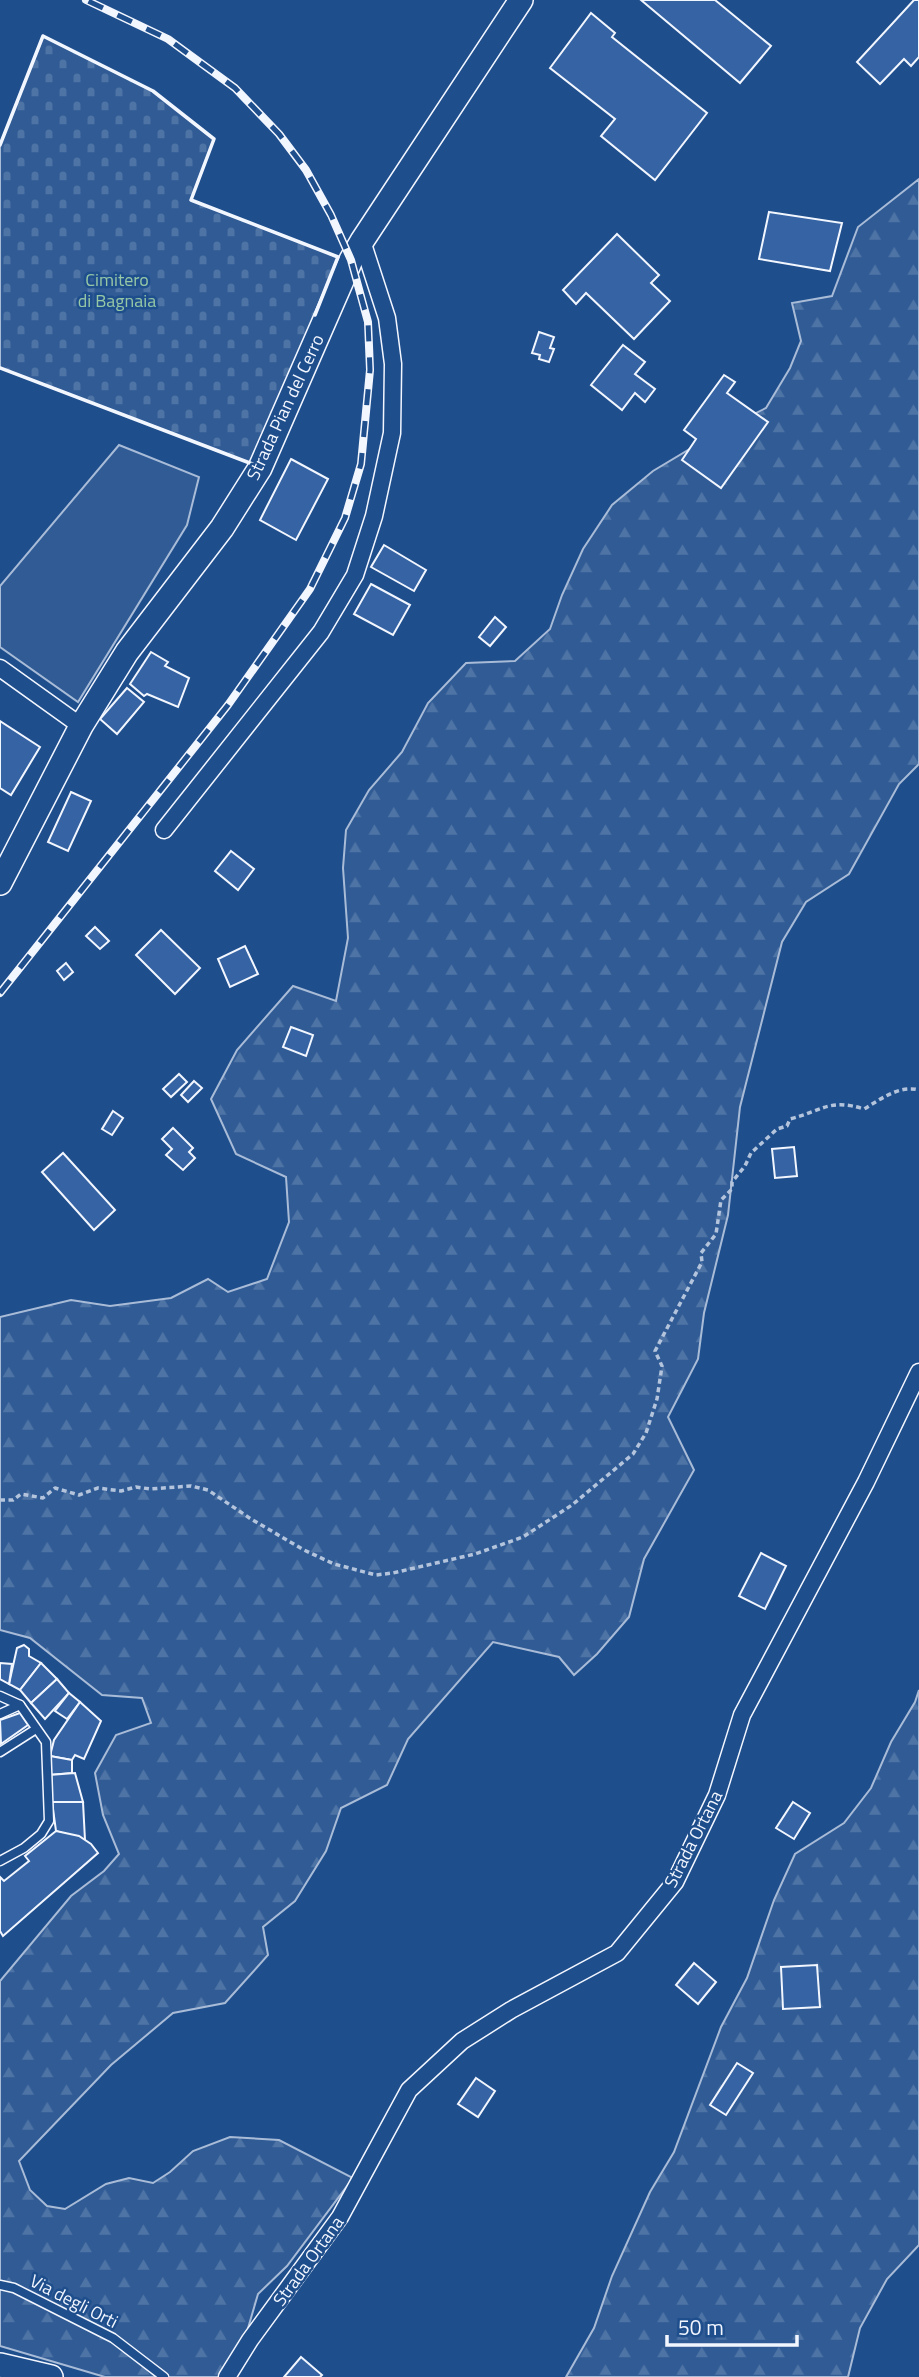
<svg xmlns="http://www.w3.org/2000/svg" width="919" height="2377" viewBox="0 0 919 2377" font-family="'Titillium Web',sans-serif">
<defs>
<pattern id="forest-firs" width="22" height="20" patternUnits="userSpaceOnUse" patternTransform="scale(1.75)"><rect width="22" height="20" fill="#305b95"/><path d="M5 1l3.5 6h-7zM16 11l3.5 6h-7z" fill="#4e73a5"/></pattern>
<pattern id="cemetery-stones" width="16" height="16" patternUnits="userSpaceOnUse" patternTransform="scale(1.75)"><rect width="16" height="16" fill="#305b95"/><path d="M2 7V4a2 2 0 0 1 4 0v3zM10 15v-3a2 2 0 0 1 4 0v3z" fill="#4e73a5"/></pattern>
</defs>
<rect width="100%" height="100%" fill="#1f4e8c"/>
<g fill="url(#forest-firs)" stroke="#a8bbd7" stroke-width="2">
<polygon points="919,179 919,764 899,784 849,874 806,902 782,942 740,1107 728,1215 704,1313 698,1359 668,1417 694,1470 644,1559 629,1617 597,1654 574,1675 559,1657 493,1642 408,1739 387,1785 341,1808 326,1851 295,1901 263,1927 268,1955 225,2003 173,2013 111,2065 19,2161 30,2190 47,2206 65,2209 106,2184 129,2178 153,2183 170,2172 193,2151 230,2137 279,2140 353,2178 287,2266 258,2294 246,2335 220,2377 105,2377 0,2346 0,1981 71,1896 104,1871 119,1854 103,1815 95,1773 116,1735 151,1723 142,1698 102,1695 30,1638 0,1630 0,1317 71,1300 110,1306 171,1298 208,1279 228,1292 267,1279 289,1222 286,1177 236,1154 211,1099 237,1050 293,986 336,1001 348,938 343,868 346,830 369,790 402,752 428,703 466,663 515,661 550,629 562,595 583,549 612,505 653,471 720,431 766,408 790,368 801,341 792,303 832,296 858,227"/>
<polygon points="919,1690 919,2245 887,2279 860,2328 848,2377 566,2377 594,2328 612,2276 650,2192 674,2152 721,2027 747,1978 774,1900 795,1854 844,1823 871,1788 891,1742 915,1702"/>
</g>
<polygon fill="url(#cemetery-stones)" stroke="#a8bbd7" stroke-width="2" points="43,36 153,91 214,139 191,200 338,257 255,465 0,368 0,145"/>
<polygon fill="#305b95" stroke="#a8bbd7" stroke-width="2" points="119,445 199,477 187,525 78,702 0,647 0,586"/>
<g fill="#3563a3" stroke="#f2f6ff" stroke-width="2">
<polygon points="641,0 715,0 771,46 740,83"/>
<polygon points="914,0 919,0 919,57 911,66 904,59 880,84 857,62"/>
<polygon points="591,13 615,33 612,37 707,113 655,180 601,136 615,119 550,68"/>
<polygon points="769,212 842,223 830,271 759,259"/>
<polygon points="617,234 659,275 651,283 670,301 634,339 586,293 576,304 563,290"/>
<polygon points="539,332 554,337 550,348 554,349 549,362 539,359 540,355 532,353"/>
<polygon points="623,345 645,362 635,374 655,389 645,402 635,393 622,410 591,385"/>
<polygon points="724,375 735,382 727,393 768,422 721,488 682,460 696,439 684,430"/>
<polygon points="291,459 328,479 296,540 260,520"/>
<polygon points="384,545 426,570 414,591 371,567"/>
<polygon points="371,584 410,605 393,635 354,614"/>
<polygon points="495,617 506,627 490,646 479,637"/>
<polygon points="151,652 168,662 165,666 189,678 178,707 147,694 144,696 130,684"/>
<polygon points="127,688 144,702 117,734 100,719"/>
<polygon points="0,721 40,747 11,795 0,788"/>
<polygon points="71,792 91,801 68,851 48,842"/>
<polygon points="231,851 254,869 238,890 215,871"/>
<polygon points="95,927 109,941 100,949 86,936"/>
<polygon points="161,930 200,968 175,994 136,955"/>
<polygon points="245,946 258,974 230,987 218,959"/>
<polygon points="66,963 73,972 64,980 57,971"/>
<polygon points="291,1027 313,1035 306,1056 283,1047"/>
<polygon points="179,1074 187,1082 171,1097 163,1089"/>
<polygon points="194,1081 202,1088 188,1102 181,1095"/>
<polygon points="113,1111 123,1118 112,1135 102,1129"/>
<polygon points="173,1128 193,1148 189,1152 195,1158 183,1170 166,1155 172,1149 162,1139"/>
<polygon points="794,1147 797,1176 775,1178 772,1149"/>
<polygon points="63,1153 115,1210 94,1230 42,1172"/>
<polygon points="761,1553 786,1566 765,1609 739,1596"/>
<polygon points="24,1645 29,1649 29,1656 41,1663 20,1690 9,1684 17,1648"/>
<polygon points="0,1663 12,1664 9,1684 0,1679"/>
<polygon points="41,1663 57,1679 31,1703 20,1690"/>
<polygon points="57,1679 69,1693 45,1719 31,1703"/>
<polygon points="69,1693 80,1702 67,1719 55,1711"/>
<polygon points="80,1702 101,1721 84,1759 75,1755 72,1760 50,1756 54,1740"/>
<polygon points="20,1713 28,1725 1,1744 0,1720"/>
<polygon points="50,1756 72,1760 72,1773 49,1775"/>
<polygon points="75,1773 83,1802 52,1802 49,1775"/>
<polygon points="52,1802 83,1802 85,1840 56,1831"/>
<polygon points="793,1802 810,1813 794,1839 776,1828"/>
<polygon points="56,1831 79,1836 91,1844 98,1853 3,1936 0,1931 0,1877 4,1881 29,1861 25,1856"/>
<polygon points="694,1963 716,1982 698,2004 676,1985"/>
<polygon points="817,1965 820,2007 783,2009 781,1967"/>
<polygon points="737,2063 753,2073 726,2115 710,2105"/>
<polygon points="476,2078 495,2091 478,2117 458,2104"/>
<polygon points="301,2357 322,2375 320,2377 284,2377"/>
</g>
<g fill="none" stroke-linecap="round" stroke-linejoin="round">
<g stroke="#f2f6ff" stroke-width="11">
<g id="lane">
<polyline points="0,1696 20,1705 46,1742 49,1821 41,1834 24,1848 0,1861"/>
<polyline points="0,1714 20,1705"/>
<polyline points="0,1752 36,1729"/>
<polyline points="0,2285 14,2288 113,2338 164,2377"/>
</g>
</g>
<g stroke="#f2f6ff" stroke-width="19">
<g id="street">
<polyline points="0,668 81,726"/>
<polyline points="164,830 321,632 355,575 374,516 392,433 393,364 387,318 362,241"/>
<polyline points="227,2377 250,2340 340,2217 409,2090 462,2041 511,2010 617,1953 675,1882 717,1795 742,1715 866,1482 919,1372"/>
</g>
</g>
<g stroke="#f2f6ff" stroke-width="26">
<g id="secondary">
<polyline points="0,883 81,726 127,652 222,528 260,468 351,260 362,241 521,0"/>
<polyline points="0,2365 51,2377"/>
</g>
</g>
<path stroke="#b3c4dc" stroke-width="3.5" stroke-dasharray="5 3.5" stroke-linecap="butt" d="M0,1500h13l8,-6 22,4 12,-10 24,7 19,-7 23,3 15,-4 14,2 41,-3 17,4 43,29 53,31 30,14 42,11 17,-2 82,-19 48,-17 49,-32 61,-51 13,-21 11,-34 5,-33 -7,-15 47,-89 -1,-9 15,-19 5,-34 11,-11v-7l13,-16 6,-13 26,-24 10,-3 3,-7c32,-8 39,-21 74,-10 17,-10 35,-24 55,-19"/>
<use href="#lane" stroke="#1f4e8c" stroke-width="8"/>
<use href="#street" stroke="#1f4e8c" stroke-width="16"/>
<use href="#secondary" stroke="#1f4e8c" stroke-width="23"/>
<g stroke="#f2f6ff" stroke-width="8">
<polyline id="rail" points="0,993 228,705 310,589 345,518 361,464 370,370 368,322 351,260 331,215 306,170 279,134 235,88 168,39 86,0"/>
</g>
<use href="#rail" stroke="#1f4e8c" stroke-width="5" stroke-dasharray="16" stroke-linecap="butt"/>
<g stroke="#f2f6ff" stroke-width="3.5">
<polyline points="0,145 43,36 153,91 214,139 191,200 338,257 315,315"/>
<polyline points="0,368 255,465"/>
</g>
</g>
<g text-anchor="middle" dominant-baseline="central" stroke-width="5" stroke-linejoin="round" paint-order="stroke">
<g font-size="18" fill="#97c8a6" stroke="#1f4e8c">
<text x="117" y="279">Cimitero<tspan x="117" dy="21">di Bagnaia</tspan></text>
</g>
<g font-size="18" fill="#f2f6ff" stroke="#1f4e8c">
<text transform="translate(285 407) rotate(-65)">Strada Pian del Cerro</text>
<text transform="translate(693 1839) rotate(-63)">Strada Ortana</text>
<text transform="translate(308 2261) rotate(-54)">Strada Ortana</text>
<text transform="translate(74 2301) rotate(27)">Via degli Orti</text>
</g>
</g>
<path d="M667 2335v10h130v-10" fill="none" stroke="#f2f6ff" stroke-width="3.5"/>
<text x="678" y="2335" font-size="21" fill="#f2f6ff" stroke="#1f4e8c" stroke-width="5" paint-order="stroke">50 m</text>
</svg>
